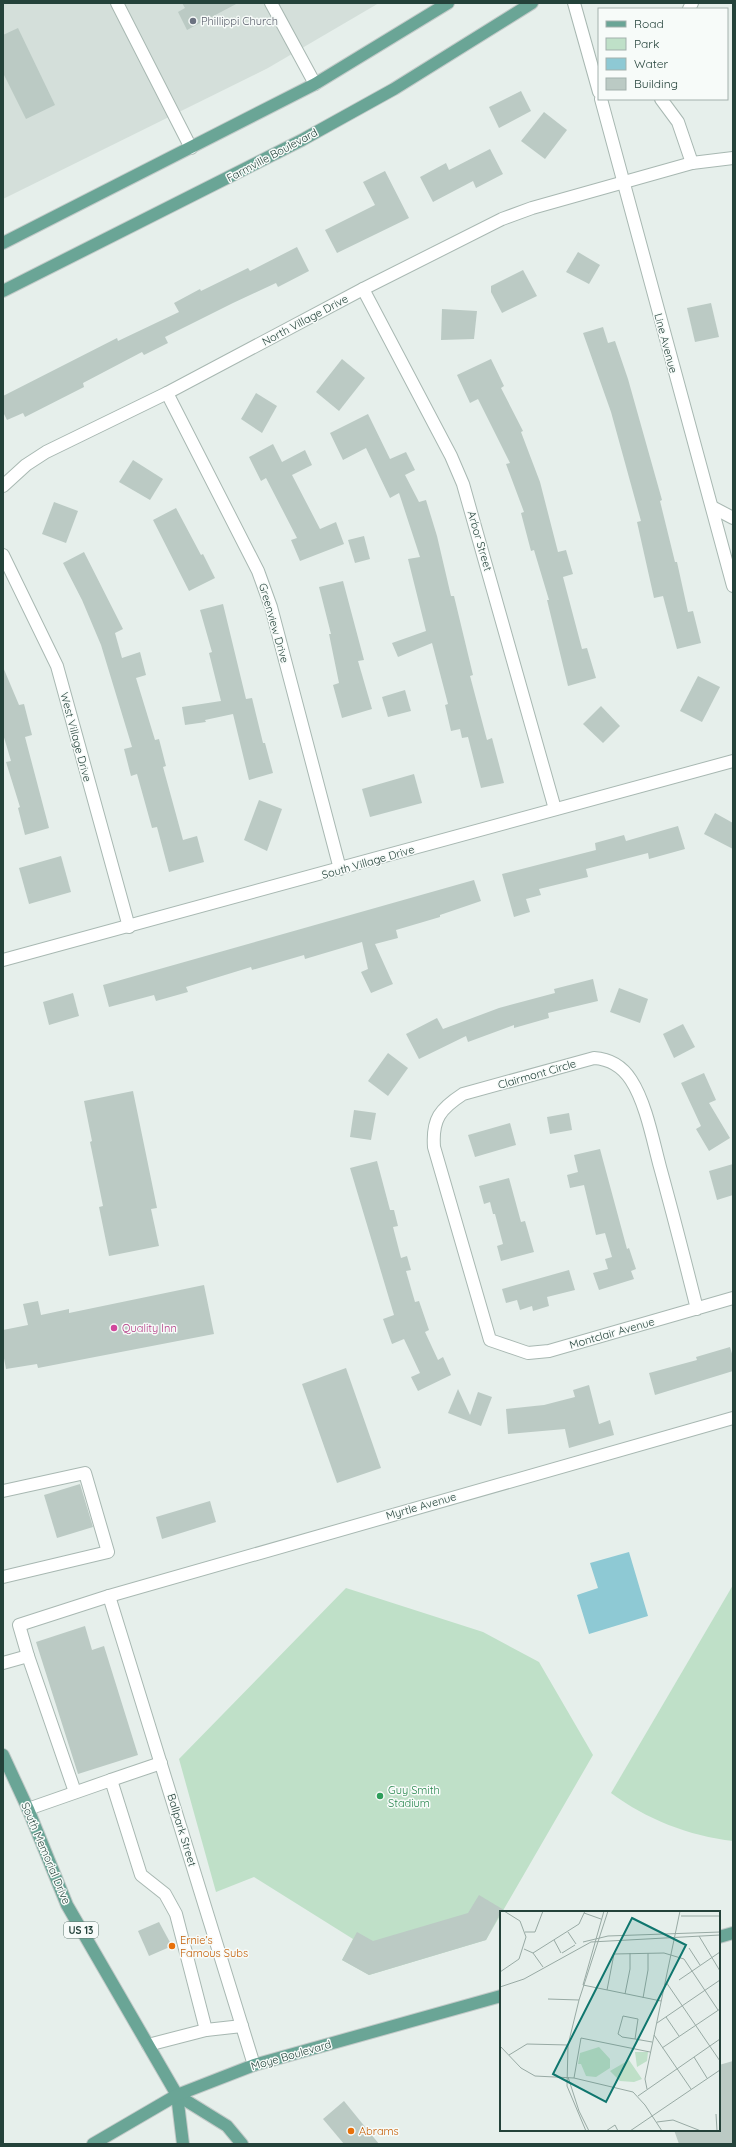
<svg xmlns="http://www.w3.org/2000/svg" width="736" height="2147" viewBox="0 0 736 2147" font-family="Quicksand,sans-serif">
<rect width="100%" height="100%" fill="#e6efeb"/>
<polygon fill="#d4dfda" points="3,3 379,3 268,68 3,199"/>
<g fill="#bfe0c8">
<path d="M733,1585v256c-44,-5 -87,-22 -122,-48z"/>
<polygon points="346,1588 483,1632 539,1662 593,1755 486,1940 369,1975 342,1960 353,1939 254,1877 216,1892 179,1759"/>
</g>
<polygon fill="#8ec9d4" points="629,1552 648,1616 589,1634 577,1595 598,1588 590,1563"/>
<g fill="#bbcac4">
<polygon points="182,3 238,3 187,30 178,12 185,8"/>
<polygon points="18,28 55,105 26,119 3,73 3,35"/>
<polygon points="521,91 531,111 499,128 489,107"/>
<polygon points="544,112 567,130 545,159 521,141"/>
<polygon points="490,149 503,174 476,188 473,181 433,202 420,177 446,163 449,170"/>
<polygon points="385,171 409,218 337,253 325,230 375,205 363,182"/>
<polygon points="297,247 309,271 278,287 276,283 233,303 165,337 168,343 144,355 142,352 83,383 84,387 25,417 23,413 7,420 3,412 3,396 117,338 118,341 179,312 174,303 200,289 201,291 248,268 250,271"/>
<polygon points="578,252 600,265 589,284 566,272"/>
<polygon points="523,270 537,296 502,313 491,292 491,286"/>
<polygon points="711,303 719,337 695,342 687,308"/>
<polygon points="442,309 477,311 474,339 441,340"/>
<polygon points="603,327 608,343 615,341 628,379 662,500 660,501 675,562 677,562 688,612 693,611 701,643 677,649 663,596 654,598 637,522 641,521 611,412 583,333"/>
<polygon points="342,359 365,378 339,411 316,392"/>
<polygon points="491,359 504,386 501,388 523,431 521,432 540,482 558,552 566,550 573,574 563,577 582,649 587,648 596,678 568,686 547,600 549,600 534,550 531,551 521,513 524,512 506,464 510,463 478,399 470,403 457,375"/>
<polygon points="256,393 277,406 262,433 241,419"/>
<polygon points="368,414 390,459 406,452 415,470 405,475 419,502 426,500 437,536 451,596 454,596 473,675 470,676 487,740 492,738 504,783 481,788 468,737 462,738 460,729 451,731 445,705 448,704 432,643 398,657 392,643 426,631 408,559 420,557 399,493 390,498 366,448 343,460 330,433"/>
<polygon points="273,444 282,462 305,450 312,465 292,475 320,529 336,522 344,544 300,561 291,540 297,538 266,478 261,481 249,457"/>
<polygon points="133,460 163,479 150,500 119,482"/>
<polygon points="54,502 78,511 66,543 42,534"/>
<polygon points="176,508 201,555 203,554 215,578 189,591 153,520"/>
<polygon points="364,536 370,559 355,563 348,540"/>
<polygon points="84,552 123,629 115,633 122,658 140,652 146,675 136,678 155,740 159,739 166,766 163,767 183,840 197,836 204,862 169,872 157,827 152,828 137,774 131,776 124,749 132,747 101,645 82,600 63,563"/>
<polygon points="343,581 364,660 358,661 372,709 342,718 333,685 339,683 329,634 331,634 319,587"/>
<polygon points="223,604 246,699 252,698 263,743 265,743 273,773 249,780 233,714 205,720 206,722 185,725 182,707 221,701 209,653 212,652 200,610"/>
<polygon points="3,667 19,705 24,704 32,735 25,737 49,828 25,835 18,808 20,807 6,762 11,761 3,734"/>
<polygon points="698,676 720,687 702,722 680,711"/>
<polygon points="405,690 411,711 388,717 382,697"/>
<polygon points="601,706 620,726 603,743 583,724"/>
<polygon points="414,774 422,803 370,817 362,789"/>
<polygon points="259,800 282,809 267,851 244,840"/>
<polygon points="715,813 733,823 733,849 704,834"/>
<polygon points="678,826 685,849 649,859 648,853 586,869 588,877 539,889 541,895 526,899 530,912 514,917 502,874 596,850 595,843 624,835 626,841"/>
<polygon points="61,856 71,892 29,904 19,868"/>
<polygon points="474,880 481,901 440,915 440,917 396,930 398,938 375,944 393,984 371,993 361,972 368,969 362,942 305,959 304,955 252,970 251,967 186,987 188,992 156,1001 154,995 109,1007 103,985"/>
<polygon points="593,979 598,1001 548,1013 549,1018 514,1028 514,1025 468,1042 466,1036 419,1059 406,1034 437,1018 443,1029 499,1008 555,993 554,989"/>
<polygon points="619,988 648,999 640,1023 610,1012"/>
<polygon points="73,993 79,1016 49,1025 43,1002"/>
<polygon points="683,1024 695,1047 674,1058 663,1034"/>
<polygon points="388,1053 408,1068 388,1096 368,1081"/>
<polygon points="704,1073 716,1100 709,1103 730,1138 709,1151 696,1129 701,1126 681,1083"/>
<polygon points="133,1091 157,1208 151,1209 159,1246 109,1256 99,1207 103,1206 90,1142 92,1141 84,1101"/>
<polygon points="354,1110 376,1113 371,1140 350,1137"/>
<polygon points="569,1113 572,1130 550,1134 547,1117"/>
<polygon points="510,1123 516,1145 475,1157 468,1135"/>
<polygon points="600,1149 627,1249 629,1248 636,1269 631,1271 634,1279 599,1290 593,1273 608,1269 605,1259 612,1257 605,1233 596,1235 584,1185 570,1188 567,1175 578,1172 574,1155"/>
<polygon points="377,1161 390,1210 394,1210 398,1226 393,1227 401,1258 407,1256 411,1270 406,1271 415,1302 419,1301 429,1330 425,1332 438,1360 443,1357 451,1375 418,1391 411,1377 420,1373 404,1339 392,1344 383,1319 394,1315 350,1168"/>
<polygon points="733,1164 733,1195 717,1200 709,1171"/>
<polygon points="509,1178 521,1222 525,1221 534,1252 501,1261 497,1246 503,1244 495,1214 493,1214 490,1202 484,1204 479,1186"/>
<polygon points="569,1270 575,1290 547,1297 549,1306 533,1311 532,1306 520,1310 517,1300 506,1303 502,1289"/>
<polygon points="204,1285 214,1334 38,1368 37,1364 6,1369 3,1353 3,1330 28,1325 23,1304 38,1301 41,1315 69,1309 69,1313"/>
<polygon points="730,1347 733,1357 733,1371 655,1395 649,1373 697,1360 696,1357"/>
<polygon points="346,1368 381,1468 337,1483 302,1384"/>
<polygon points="589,1385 599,1424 610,1420 614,1435 569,1448 565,1429 508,1434 506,1409 544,1405 575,1397 573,1390"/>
<polygon points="458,1389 470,1415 478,1392 492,1397 481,1426 448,1413"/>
<polygon points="80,1484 93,1527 57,1538 44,1495"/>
<polygon points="210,1501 216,1522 162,1539 156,1517"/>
<polygon points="85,1626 92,1650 104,1646 138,1755 78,1774 36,1642"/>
<polygon points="479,1895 504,1910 501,1912 486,1940 369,1975 342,1960 357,1932 373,1941 468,1913"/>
<polygon points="159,1922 172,1946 149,1956 138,1931"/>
<polygon points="733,2061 733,2144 679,2144 674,2130 719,2130 719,2065"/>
<polygon points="344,2101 379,2144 344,2144 323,2119"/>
</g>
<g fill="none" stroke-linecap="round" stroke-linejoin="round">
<g stroke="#a8b8b2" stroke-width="14">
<g id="minor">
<polyline points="117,3 191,148"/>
<polyline points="271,3 315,84"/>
<polyline points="574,3 599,92"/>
<polyline points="689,9 692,3"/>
<polyline points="601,99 733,586"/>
<polyline points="661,99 678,122 692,163"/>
<polyline points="363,289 451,456 463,484 555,809"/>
<polyline points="167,393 258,571 271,607 340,869"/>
<polyline points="3,486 26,465 46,452 167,393 363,289 502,219 532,208 692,163 733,158"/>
<polyline points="712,507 733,518"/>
<polyline points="3,555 57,666 129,927"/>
<polyline points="3,960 733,761"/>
<path d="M697,1309c-12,-48 -24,-95 -37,-142 -7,-26 -14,-64 -29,-87 -9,-14 -21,-21 -37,-22l-131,36c-23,15 -31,25 -29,53l56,193 38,13 21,-2 184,-53"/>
<polyline points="3,1491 85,1473 108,1552 3,1577"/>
<polyline points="109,1596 254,2065"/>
<polyline points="28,1656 75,1792"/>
<polyline points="3,1663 28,1656 19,1625 109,1596 733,1418"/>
<polyline points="111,1780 161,1763"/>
<polyline points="28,1809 111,1780 141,1875 165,1894 176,1914 206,2030 148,2045"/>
<polyline points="206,2030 242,2026"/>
</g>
</g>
<g stroke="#c2cac8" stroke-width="14">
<g id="major">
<polyline points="3,243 315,84 448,3"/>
<polyline points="3,291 302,140 394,89 532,3"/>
<polyline points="3,1755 28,1809 67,1905 177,2095 183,2144"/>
<polyline points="719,1937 733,1933"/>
<polyline points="177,2095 227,2126 242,2144"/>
<polyline points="93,2144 177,2095 254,2065 501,1996"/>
</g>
</g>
<use href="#minor" stroke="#fff" stroke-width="12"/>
<use href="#major" stroke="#6aa596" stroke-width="12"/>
</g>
<circle fill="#6b7280" stroke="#f7fbf9" stroke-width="1.5" cx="193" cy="21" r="4"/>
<circle fill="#d1479c" stroke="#f7fbf9" stroke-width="1.5" cx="114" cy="1328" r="4"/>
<circle fill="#2e9e5b" stroke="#f7fbf9" stroke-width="1.5" cx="380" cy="1796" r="4"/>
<g fill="#e8710a" stroke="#f7fbf9" stroke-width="1.5">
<circle cx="172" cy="1946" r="4"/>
<circle cx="351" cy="2131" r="4"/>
</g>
<g text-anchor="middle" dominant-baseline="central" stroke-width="3" stroke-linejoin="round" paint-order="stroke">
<rect fill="#f7fbf9" stroke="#637a73" stroke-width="1" x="64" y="1922" width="34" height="16" rx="3"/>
<g font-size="10" font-weight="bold" fill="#24423a">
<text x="81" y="1930">US 13</text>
</g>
<g font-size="11" fill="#5b616d" stroke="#f7fbf9" text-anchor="start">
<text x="201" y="21">Phillippi Church</text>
</g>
<g font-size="11" fill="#24423a" stroke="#f7fbf9">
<text transform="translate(272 155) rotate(-28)">Farmville Boulevard</text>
<text transform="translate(305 320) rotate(-28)">North Village Drive</text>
<text transform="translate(666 343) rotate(75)">Line Avenue</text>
<text transform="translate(480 541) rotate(74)">Arbor Street</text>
<text transform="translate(274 623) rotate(74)">Greenview Drive</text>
<text transform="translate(76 737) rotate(75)">West Village Drive</text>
<text transform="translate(368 862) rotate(-16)">South Village Drive</text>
<text transform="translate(537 1074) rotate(-16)">Clairmont Circle</text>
<text transform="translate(612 1333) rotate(-16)">Montclair Avenue</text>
<text transform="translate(421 1506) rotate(-16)">Myrtle Avenue</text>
<text transform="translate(182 1830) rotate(73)">Ballpark Street</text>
<text transform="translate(46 1853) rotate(67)">South Memorial Drive</text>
<text transform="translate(291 2055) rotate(-16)">Moye Boulevard</text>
</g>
<g font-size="11" fill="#b23c85" stroke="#f7fbf9" text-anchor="start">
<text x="122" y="1328">Quality Inn</text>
</g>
<g font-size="11" fill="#27864d" stroke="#f7fbf9" text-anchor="start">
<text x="388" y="1790">Guy Smith<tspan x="388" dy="13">Stadium</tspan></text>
</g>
<g font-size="11" fill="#c56008" stroke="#f7fbf9" text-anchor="start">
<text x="180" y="1940">Ernie’s<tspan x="180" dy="13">Famous Subs</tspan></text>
<text x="359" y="2131">Abrams</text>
</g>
</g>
<g transform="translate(500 1911)">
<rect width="220" height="220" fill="#e6efeb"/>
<path d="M99,136l11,12v9l-14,9 -10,-1 -5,-12h-3l2,-11zM135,141h13l-1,9 -10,6zM129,149l13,19 -8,3 -14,-1 -10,-10z" fill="#bfe0c8"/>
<path fill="none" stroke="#98aaa4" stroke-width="1" d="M84,2l17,6M181,5h39M25,21h10l8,-21M68,21l8,12M199,25l21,35M54,29l7,13M83,31l25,-6 112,-4M189,37l11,17M24,38l9,4 10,14M33,42l46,-29 6,-13M62,42l13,-8M0,61l19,-13 7,-22 -6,-16 -16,-10M179,69l41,-28M166,71l54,79M83,74l78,16M83,74l21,-74M0,76l24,-8 67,-37 129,-7M107,79l7,-36 50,-1 20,6 34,51M125,83l5,-25v-16M143,87l5,-28v-17M48,88l31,1M166,106l13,19M157,112l63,-43M154,124l37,54M135,128l3,-20 -15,-3 -5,18 3,2 1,1 13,2 17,3M0,135l21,22 14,8 39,2 59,14 12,13 17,26M162,137l58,-39M9,144l18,-11 41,1M194,146l13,21M68,166l11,34 10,20M74,167l7,-40 69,14M147,178l-2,-10 35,-168M138,185l82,-57M216,203l1,17M157,211l16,-2 28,11M86,220l-19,-45 1,-41 11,-45 29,-89M106,220l9,-6 3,6M130,220l90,-61"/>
<path fill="#0f766e" fill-opacity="0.15" stroke="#0f766e" stroke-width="2" d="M132,7l54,27 -80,157 -53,-28z"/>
<rect width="220" height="220" fill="none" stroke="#24423a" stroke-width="2"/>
</g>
<rect width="736" height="2147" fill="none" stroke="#24423a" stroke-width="8"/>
<rect x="598" y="8" width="130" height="92" fill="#f7fbf9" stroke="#a3b1ad"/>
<rect x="606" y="21" width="20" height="6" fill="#6aa596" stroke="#a3b1ad"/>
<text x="634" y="28" font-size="12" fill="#24423a">Road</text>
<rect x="606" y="38" width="20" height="12" fill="#bfe0c8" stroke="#a3b1ad"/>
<text x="634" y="48" font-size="12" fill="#24423a">Park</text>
<rect x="606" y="58" width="20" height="12" fill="#8ec9d4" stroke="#a3b1ad"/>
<text x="634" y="68" font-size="12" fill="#24423a">Water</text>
<rect x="606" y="78" width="20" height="12" fill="#bbcac4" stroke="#a3b1ad"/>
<text x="634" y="88" font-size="12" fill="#24423a">Building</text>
</svg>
